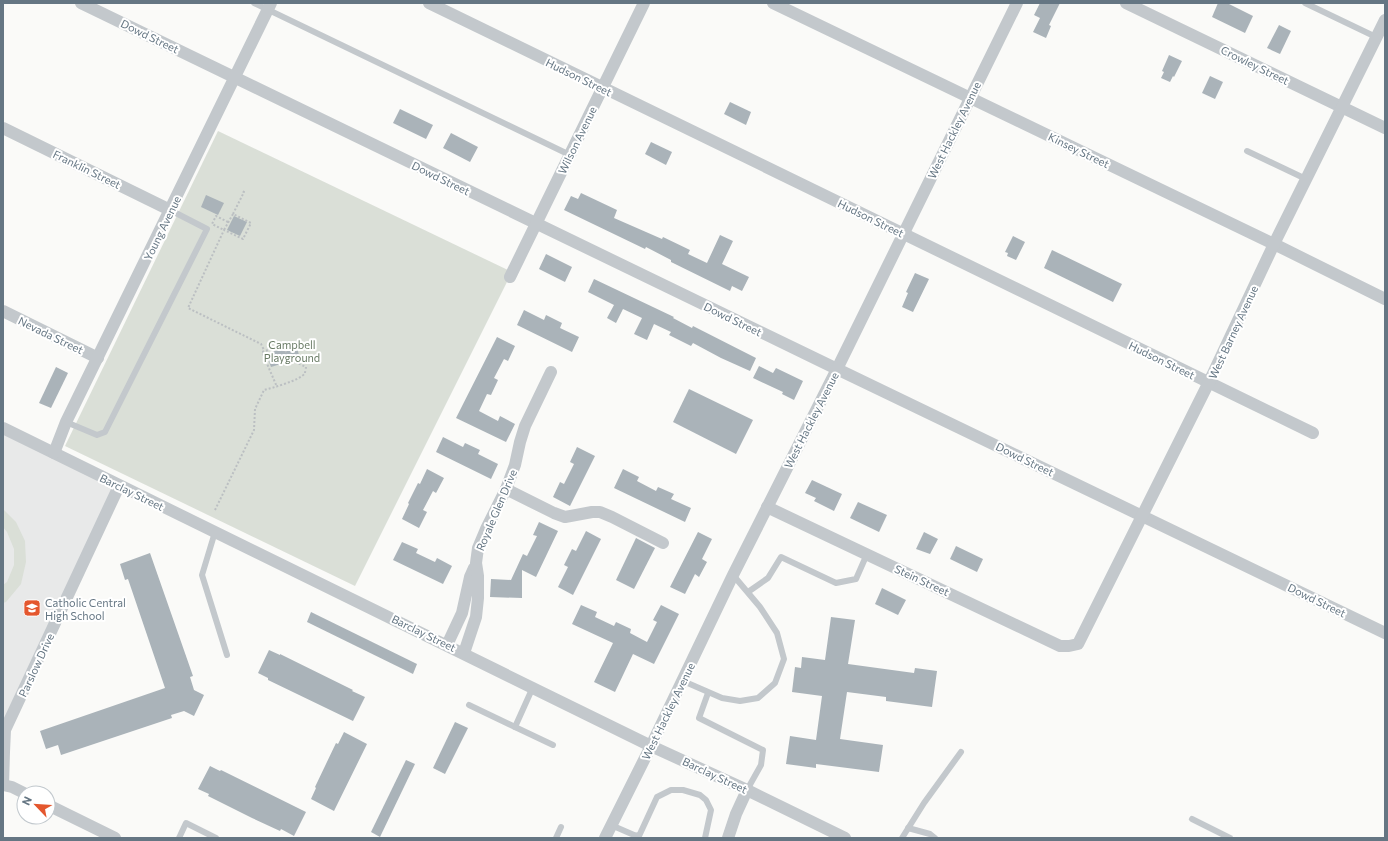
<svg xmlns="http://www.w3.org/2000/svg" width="1388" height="841" viewBox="0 0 1388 841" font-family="Commissioner,sans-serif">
<rect width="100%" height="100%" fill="#fafaf8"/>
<polygon fill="#e8e9e9" points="3,428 119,486 3,730"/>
<g fill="#dadfd7">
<polygon points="218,131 512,272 355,586 65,446"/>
<polygon points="3,509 16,522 25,541 26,562 21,584 6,602 3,603 3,585 7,582 14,565 14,549 7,532 3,527"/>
</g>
<g fill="#aab3b9">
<polygon points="1040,3 1060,3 1049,25 1051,26 1046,38 1033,32 1040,18 1034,15"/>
<polygon points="1218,3 1227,3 1253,16 1245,33 1212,17"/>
<polygon points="1279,25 1291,31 1280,54 1267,48"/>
<polygon points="1169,55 1182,61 1174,77 1173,76 1170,82 1161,78 1164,72 1162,71"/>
<polygon points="1210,76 1223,82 1215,99 1202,93"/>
<polygon points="730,102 751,112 746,125 724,114"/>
<polygon points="400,109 433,125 426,139 393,123"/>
<polygon points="451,133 478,147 470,162 443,148"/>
<polygon points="651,142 672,152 666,165 645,154"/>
<polygon points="581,193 617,210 614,218 662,239 663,237 690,250 688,254 707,263 720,235 733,241 722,264 749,277 742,291 732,286 730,291 671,262 671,260 646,247 645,249 564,210 571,196 578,199"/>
<polygon points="206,195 224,203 218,215 201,207"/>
<polygon points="234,216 247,222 240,236 227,230"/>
<polygon points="1013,236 1025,242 1016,260 1007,256 1008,253 1005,252"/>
<polygon points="1052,250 1122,284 1113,302 1044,268"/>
<polygon points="546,254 572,267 565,282 539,269"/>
<polygon points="915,273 929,279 913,312 902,307 908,293 906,292"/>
<polygon points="594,279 674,317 673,318 692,328 693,326 756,358 750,371 721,358 693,343 691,346 669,335 671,332 654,324 647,340 634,334 642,318 623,309 616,323 607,318 614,305 588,292"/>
<polygon points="524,310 544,320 546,315 562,323 560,328 579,337 572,352 517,325"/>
<polygon points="497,337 515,346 508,361 504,359 494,378 498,380 491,395 487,394 479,411 498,421 500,416 515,424 506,442 456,418"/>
<polygon points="296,344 299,355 283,360 284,363 271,367 266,354"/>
<polygon points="759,366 773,373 776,368 803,381 794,400 782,394 783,392 753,378"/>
<polygon points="56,367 68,373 51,408 39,403"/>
<polygon points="689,389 753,420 736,454 673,422"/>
<polygon points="443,437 463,447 465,443 480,450 478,454 498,464 491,479 436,452"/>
<polygon points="577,447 595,456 570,506 553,497 560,482 564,484 574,464 570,462"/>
<polygon points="427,469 444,478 436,493 433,491 423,510 427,512 419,528 402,519 409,504 408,503 418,483 420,484"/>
<polygon points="623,469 639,477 637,481 656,491 658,487 674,494 671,499 691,508 685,522 614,488"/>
<polygon points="812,480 842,494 834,511 814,501 816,498 805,493"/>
<polygon points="858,502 887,515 879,532 850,518"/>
<polygon points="539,522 558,531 536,577 522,570 522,598 490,597 491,579 511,580 523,554 527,556 537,536 533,535"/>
<polygon points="586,531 601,539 573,595 558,587 568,567 564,565 572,549 576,551"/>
<polygon points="698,532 712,539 702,559 707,562 699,577 695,574 685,594 670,587"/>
<polygon points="924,532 938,539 930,554 916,549"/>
<polygon points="636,538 655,548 634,589 616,580"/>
<polygon points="402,542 418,549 416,553 435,562 437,558 452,566 443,584 393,560"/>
<polygon points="956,546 983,559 977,572 950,559"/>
<polygon points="150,553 193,676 190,677 194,690 204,695 194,716 184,711 171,715 172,718 61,755 58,745 46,749 40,731 165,688 128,579 125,580 120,564"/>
<polygon points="882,588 906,600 898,615 875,604"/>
<polygon points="581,605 597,612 595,617 614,626 616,622 631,629 630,633 647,642 657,622 653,620 661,605 679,614 654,664 633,654 615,692 594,682 613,643 572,624"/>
<polygon points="311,612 417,664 413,674 307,622"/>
<polygon points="831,617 855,620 848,664 914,673 915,668 937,671 932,707 886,701 886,697 847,692 840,739 883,745 879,772 816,764 816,768 786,764 790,736 816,740 822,696 792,692 795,667 801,668 802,657 825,660"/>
<polygon points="269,650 280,655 280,654 353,690 352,691 365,697 353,721 268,680 268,678 258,673"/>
<polygon points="455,722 468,728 445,774 433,768"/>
<polygon points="344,732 367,744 334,811 311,799 316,788 315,787 336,743 338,744"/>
<polygon points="406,760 415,764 380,837 371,832"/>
<polygon points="210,766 220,771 221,770 306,812 294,836 281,829 280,831 252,818 208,796 209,794 198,789"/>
</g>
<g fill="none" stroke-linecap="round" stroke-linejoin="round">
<g stroke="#bbbfc2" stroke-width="2" stroke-dasharray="2 2" stroke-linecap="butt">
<polyline points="233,214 244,192 242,191"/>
<polyline points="228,222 216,216 212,224 224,230 233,214 251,223 243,239 224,230 188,308 261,344 264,350"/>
<path d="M215,510l39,-80 1,-21 9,-19c8,-2 37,-10 41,-17 0,-1 1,-5 1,-6l-17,-8 -6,-14 -21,7 15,35"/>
</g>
<g stroke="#c3c8cc" stroke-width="6">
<polyline points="254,3 570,155"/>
<polyline points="1305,3 1376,37"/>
<polyline points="1247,151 1306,179"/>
<polyline points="66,422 97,435 105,432 207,229 170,210"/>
<polyline points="215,532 202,575 227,655"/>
<polyline points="748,592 768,578 781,557 836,583 856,579 867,554"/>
<polyline points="683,681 722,698 740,701 758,698 775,683 784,659 777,633 760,607 733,575"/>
<polyline points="708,693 699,718 763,750 761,765 747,790"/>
<polyline points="469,705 515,727 533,687"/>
<polyline points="515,727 553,745"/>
<polyline points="1192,819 1230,838"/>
<polyline points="611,825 634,835 639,836 657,797 671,790 683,790 700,795 706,800 711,810 705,838"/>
<polyline points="908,828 930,834 935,838"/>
<polyline points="179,838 186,823 216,838"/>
<polyline points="556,838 561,827"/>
<polyline points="902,838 924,803 961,752"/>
</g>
<g stroke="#c3c8cc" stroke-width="12">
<polyline points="81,3 837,369 1385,633"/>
<polyline points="429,3 1313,433"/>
<polyline points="773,3 1274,244 1385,299"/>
<polyline points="1126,3 1385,128"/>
<polyline points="3,128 170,210"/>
<polyline points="510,277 644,3"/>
<polyline points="3,311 98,358"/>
<polyline points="3,428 651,746 747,790 845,838"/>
<polyline points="54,453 66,422 271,3"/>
<polyline points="506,489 554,513 565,517 592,512 600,512 612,517 663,543"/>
<polyline points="767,507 1060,646 1069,646 1078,644 1209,382 1274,244 1385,20"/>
<polyline points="447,645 462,613 470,577 474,568"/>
<polyline points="464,653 476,617 478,598 478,576 476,563 478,548 486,529 506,489 515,465 520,442 525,426 551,372"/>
<polyline points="3,785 4,752 5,730 119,486"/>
<polyline points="3,785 12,787 24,793"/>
<polyline points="48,805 115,838"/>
<polyline points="605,838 651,746 733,575 837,369 1017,3"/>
<polyline points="728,838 736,814 747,790"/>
</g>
</g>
<defs>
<g id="school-square" transform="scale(0.9)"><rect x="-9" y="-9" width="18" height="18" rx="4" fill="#e4572e" stroke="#fff"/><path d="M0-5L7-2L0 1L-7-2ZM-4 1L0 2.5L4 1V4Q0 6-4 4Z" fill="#fff"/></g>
</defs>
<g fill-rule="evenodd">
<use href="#school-square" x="32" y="608"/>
</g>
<g text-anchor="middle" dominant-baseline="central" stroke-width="4" stroke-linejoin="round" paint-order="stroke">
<g font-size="11" fill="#657683" stroke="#fff">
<text transform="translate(150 36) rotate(26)">Dowd Street</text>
<text transform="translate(1255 65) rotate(26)">Crowley Street</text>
<text transform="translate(579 77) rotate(26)">Hudson Street</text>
<text transform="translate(954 130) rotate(-64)">West Hackley Avenue</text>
<text transform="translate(577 140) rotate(-64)">Wilson Avenue</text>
<text transform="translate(1079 150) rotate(26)">Kinsey Street</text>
<text transform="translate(87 169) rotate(26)">Franklin Street</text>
<text transform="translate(441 178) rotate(26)">Dowd Street</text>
<text transform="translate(871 218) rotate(26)">Hudson Street</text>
<text transform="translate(162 228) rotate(-64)">Young Avenue</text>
<text transform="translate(733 319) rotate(26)">Dowd Street</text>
<text transform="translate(1233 332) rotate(-65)">West Barney Avenue</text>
<text transform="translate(51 335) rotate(26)">Nevada Street</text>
<text transform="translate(1162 360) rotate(26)">Hudson Street</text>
<text transform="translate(811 420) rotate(-63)">West Hackley Avenue</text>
<text transform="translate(1025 459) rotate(26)">Dowd Street</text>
<text transform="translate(132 492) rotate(26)">Barclay Street</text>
<text transform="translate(496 510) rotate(-67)">Royale Glen Drive</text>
<text transform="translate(922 580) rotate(25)">Stein Street</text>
<text transform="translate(1317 600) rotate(26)">Dowd Street</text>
<text transform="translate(424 633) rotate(26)">Barclay Street</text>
<text transform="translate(36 665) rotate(-65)">Parslow Drive</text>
<text transform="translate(668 711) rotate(-64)">West Hackley Avenue</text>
<text transform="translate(715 775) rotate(25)">Barclay Street</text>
</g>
<g font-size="11" fill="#687a64" stroke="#fff">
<text x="292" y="344">Campbell<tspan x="292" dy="13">Playground</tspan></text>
</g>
<g font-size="11" fill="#657683" stroke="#fff" text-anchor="start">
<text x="45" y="602">Catholic Central<tspan x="45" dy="13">High School</tspan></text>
</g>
</g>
<rect width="1388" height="841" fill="none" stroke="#657683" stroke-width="8"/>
<g transform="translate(36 805) rotate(295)"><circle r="19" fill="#ffffff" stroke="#c1c8cd"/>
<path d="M0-3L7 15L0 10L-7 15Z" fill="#e4572e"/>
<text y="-6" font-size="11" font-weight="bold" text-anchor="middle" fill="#657683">N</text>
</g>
</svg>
